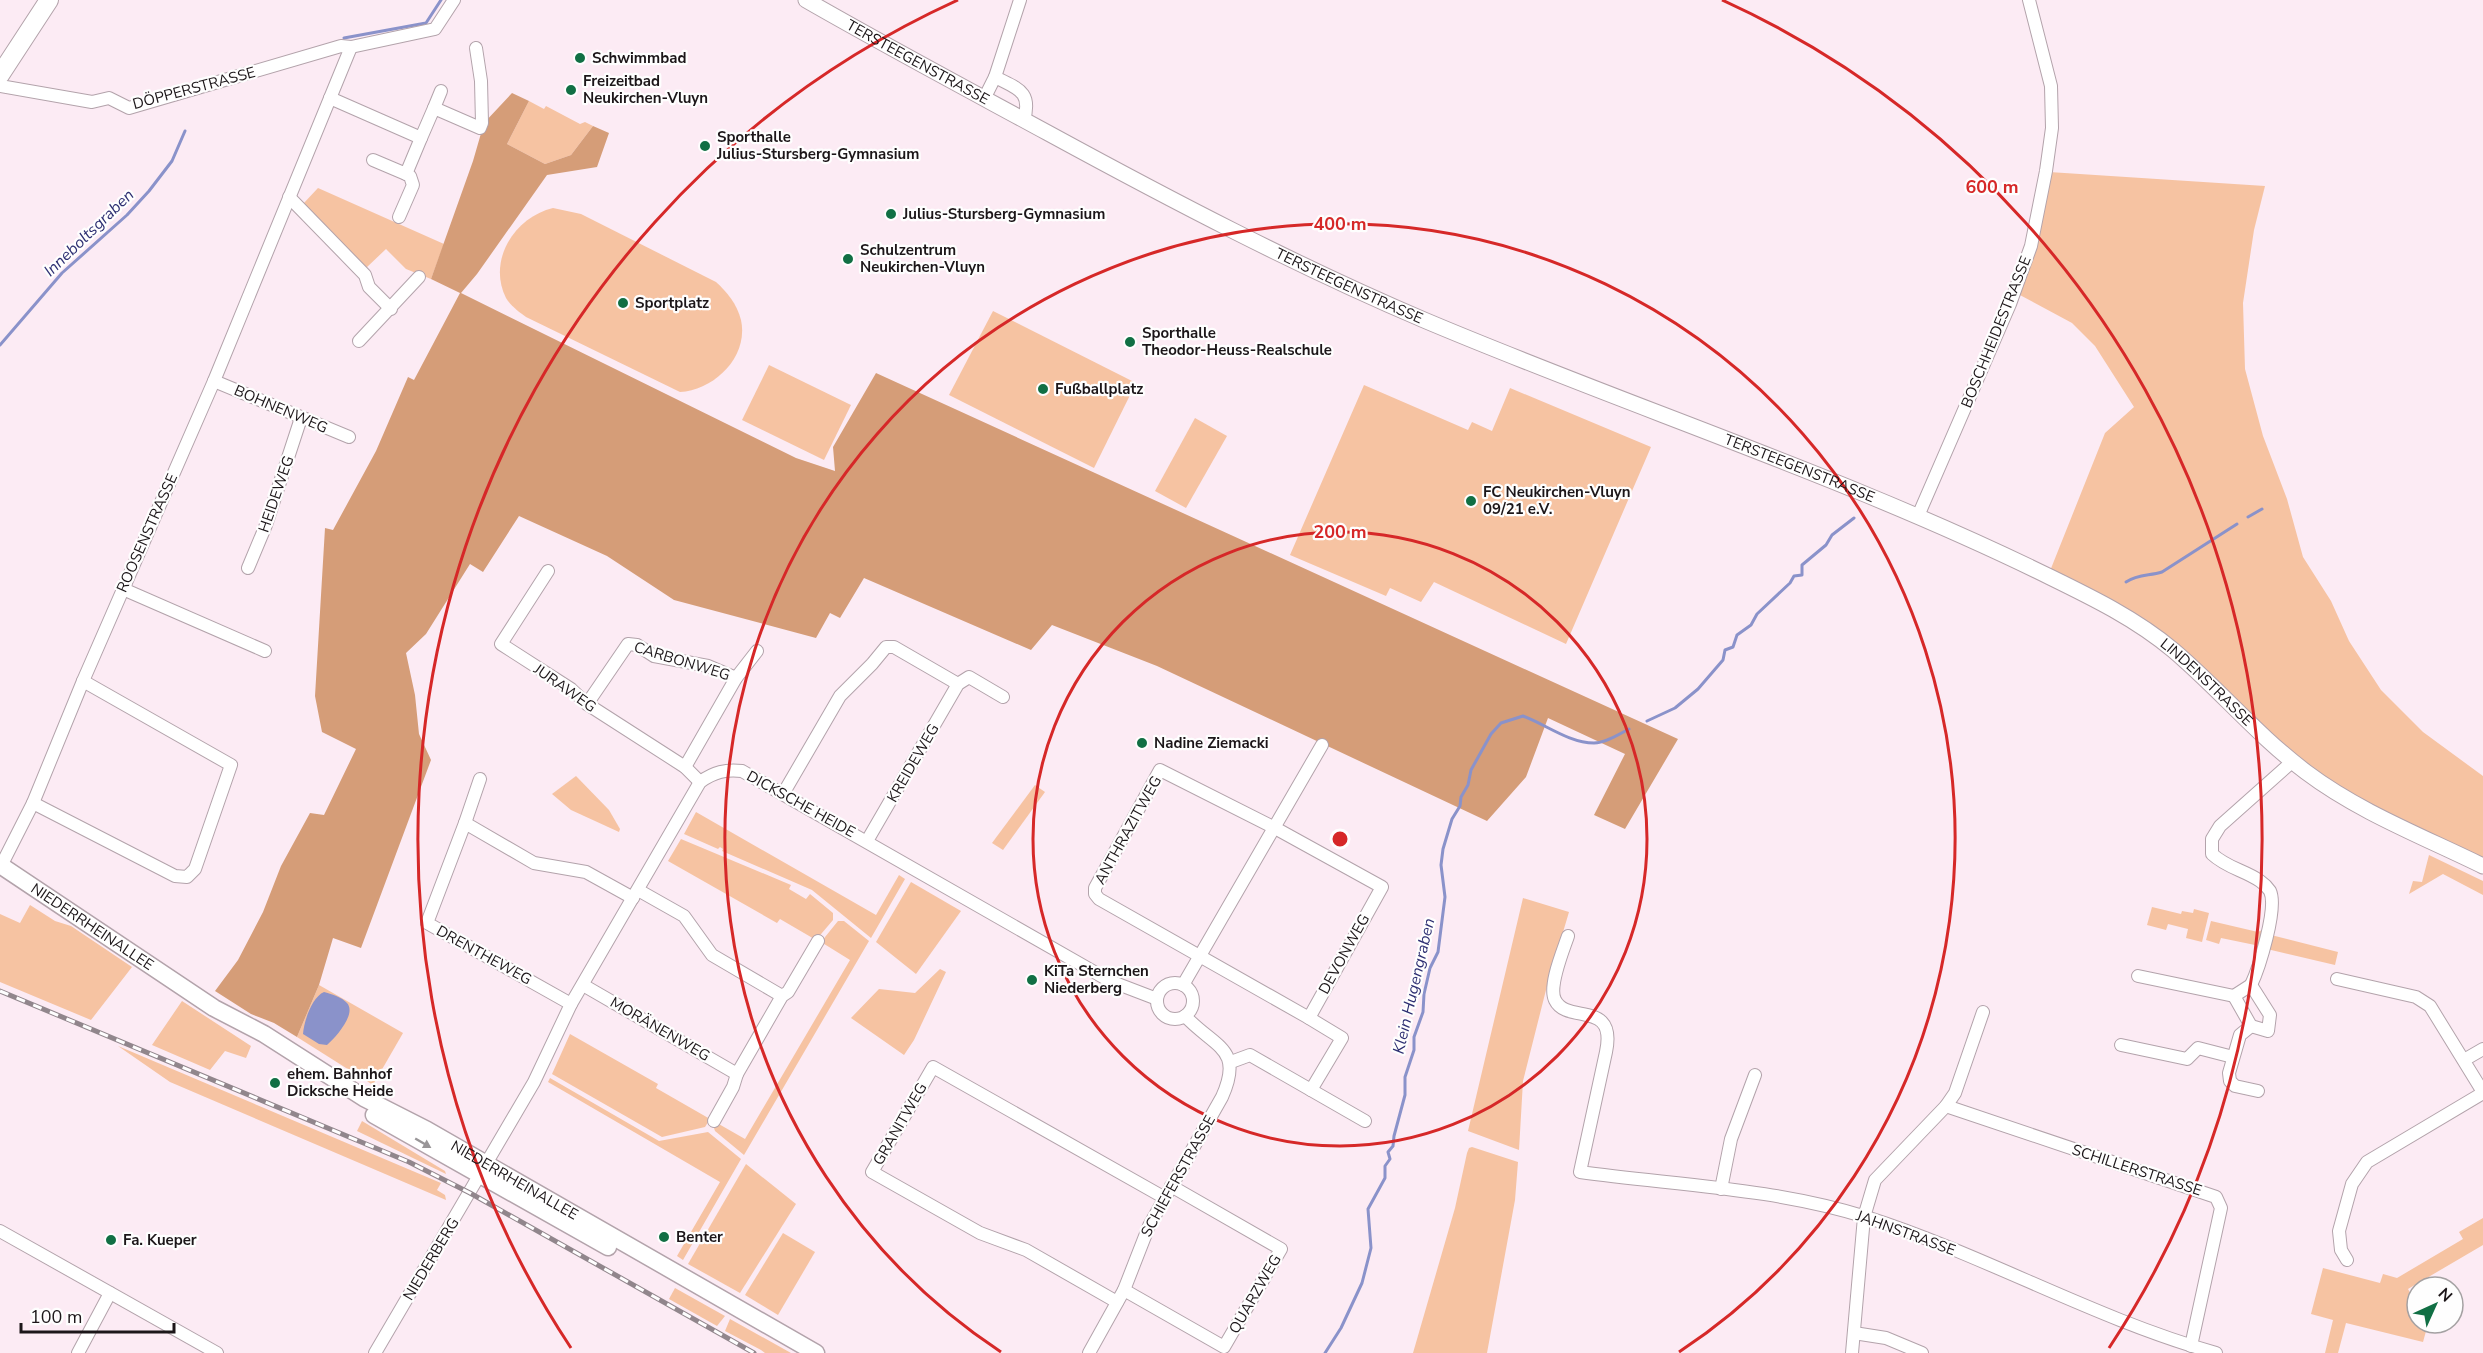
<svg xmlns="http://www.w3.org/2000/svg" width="2483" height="1353" viewBox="0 0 2483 1353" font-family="'Nunito Sans',sans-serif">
<rect width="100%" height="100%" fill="#fcebf4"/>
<g fill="#f6c3a2">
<polygon points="529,101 544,109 546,106 580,124 585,122 593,126 571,155 545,164 507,144"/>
<polygon points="2049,172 2265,186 2254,230 2243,303 2245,369 2263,436 2287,499 2303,557 2331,601 2349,641 2381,690 2423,732 2483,776 2483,866 2342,796 2171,648 2048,576 2105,433 2134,407 2095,346 2072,323 2018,294"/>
<polygon points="318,188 444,244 431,279 406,269 386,249 366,268 303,204"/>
<path d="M553,208l28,6 135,68c11,10 21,22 25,38 8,37 -27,70 -61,72l-154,-75c-7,-5 -16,-12 -20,-19 -19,-38 9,-81 47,-90z"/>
<polygon points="993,311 1136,383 1094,468 949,395"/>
<polygon points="769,365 851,405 824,460 742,420"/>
<polygon points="1364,385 1468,430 1472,422 1492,431 1510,388 1651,447 1566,644 1434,582 1421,602 1390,588 1386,596 1290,555"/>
<polygon points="1195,418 1227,436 1186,508 1155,491"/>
<polygon points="576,776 609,810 620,829 619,832 571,810 552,794"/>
<polygon points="1035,785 1045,792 1003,850 992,843"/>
<polygon points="696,812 876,915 899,875 905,879 871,938 812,890 722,851 723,849 720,847 718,849 684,834"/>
<polygon points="681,839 791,885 789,889 806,899 810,894 833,913 833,920 816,940 780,919 777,923 668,861"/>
<polygon points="2429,855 2483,881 2483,895 2443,874 2409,894 2413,881 2422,882"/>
<polygon points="911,882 961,911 916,974 876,942"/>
<polygon points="1523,898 1569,912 1547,986 1523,1081 1519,1150 1468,1131"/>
<polygon points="30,905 55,921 71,926 132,967 91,1020 0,982 0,914 20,923"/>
<polygon points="2152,907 2181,914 2182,911 2193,913 2194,909 2209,913 2202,942 2186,938 2188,929 2168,924 2166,930 2147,925"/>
<polygon points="838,921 844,921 869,941 744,1155 715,1131 714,1128 717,1123 745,1139 850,960 821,942"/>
<polygon points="2211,921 2258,932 2262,930 2257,950 2255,945 2221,938 2219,944 2206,940"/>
<polygon points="2271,935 2338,952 2335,965 2267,949"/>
<polygon points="940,969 946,972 914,1040 904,1055 851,1018 879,989 915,993"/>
<polygon points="319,985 403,1033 373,1085 297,1037"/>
<polygon points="182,1001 251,1046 246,1058 225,1051 210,1070 152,1045"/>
<polygon points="570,1034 658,1084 656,1088 710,1119 705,1127 662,1137 552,1074"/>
<polygon points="118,1046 441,1183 437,1190 445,1195 446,1200 170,1082"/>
<polygon points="550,1078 659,1141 708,1132 741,1159 683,1260 677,1256 720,1182 548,1082"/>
<polygon points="362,1121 445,1171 446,1174 357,1131"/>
<polygon points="1472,1147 1518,1162 1515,1200 1487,1353 1413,1353 1455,1208 1467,1153 1469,1148"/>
<polygon points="746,1164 796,1204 740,1293 688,1264"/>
<polygon points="2483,1218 2483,1245 2408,1289 2417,1305 2417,1323 2428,1324 2423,1342 2346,1323 2338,1353 2325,1353 2333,1320 2311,1314 2323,1268 2380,1283 2383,1274 2397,1278 2463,1239 2459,1232"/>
<polygon points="783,1233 815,1252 778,1315 745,1295"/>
<polygon points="675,1288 725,1316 717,1326 669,1299"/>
<polygon points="730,1319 791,1353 765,1353 761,1350 725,1331"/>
</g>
<polygon fill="#d59d78" points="512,93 529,101 507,144 545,164 571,155 593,126 609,133 597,167 547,175 477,274 461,293 796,458 835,471 833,447 876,373 1678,739 1625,829 1594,815 1625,754 1548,718 1526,777 1487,821 1157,666 1052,625 1031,650 864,578 840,618 830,613 816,638 674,600 607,556 519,516 483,572 470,564 426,634 406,653 415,695 419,734 431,760 361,948 333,938 319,985 297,1037 274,1023 251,1014 215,991 238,960 263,912 281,866 310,813 324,815 356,749 322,732 315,696 325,528 333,530 376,451 408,377 414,380 460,293 431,279 473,161 484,123"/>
<path fill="#8a92ca" d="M324,992c7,2 18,5 23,11 10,11 -12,35 -20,42l-8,-1 -16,-10c1,-13 9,-37 21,-42z"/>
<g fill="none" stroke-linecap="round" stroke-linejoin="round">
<g stroke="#8a92ca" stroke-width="3">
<polyline points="344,38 426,23 441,0"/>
<polyline points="0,345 62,273 127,215 149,191 172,161 185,131"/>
<polyline points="2248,517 2262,509"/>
<path d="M2126,582c12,-8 23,-6 36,-10l75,-48"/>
<polyline points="1647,721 1675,708 1698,689 1723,660 1725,650 1733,647 1737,635 1751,625 1757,614 1790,583 1794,576 1802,575 1802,565 1826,545 1832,535 1854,518"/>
<path d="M1325,1353l16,-25 21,-45 9,-35 -3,-39 17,-31v-12l5,-7 -2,-7 5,-6 1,-10 11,-41v-18l9,-27v-13l9,-25 1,-18 6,-26 8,-16 7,-55 -4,-32 2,-16 9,-30 8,-13 1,-9 7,-12 3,-15 20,-36 10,-11 22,-7c22,8 46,27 71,27 12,0 25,-9 35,-14"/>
</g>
<g stroke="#b3a3ab" stroke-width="14">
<g id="minor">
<path d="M995,77c23,12 37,14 29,43"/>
<polyline points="0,86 92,102 109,98 129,108 341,46 351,47 435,29 454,0"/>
<polyline points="330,98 421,138 434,108 480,128 482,123 481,81 476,48"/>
<polyline points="984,99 995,77 1020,0"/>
<polyline points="434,108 441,91"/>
<polyline points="373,160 406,174 421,138"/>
<polyline points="289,197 365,275 369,287 391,309"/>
<polyline points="399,217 413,185 410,176 406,174"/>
<polyline points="359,341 419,277"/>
<polyline points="214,381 349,437"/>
<polyline points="1918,516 2010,304 2031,246 2046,171 2052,128 2051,86 2029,0"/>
<polyline points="248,568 266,525 301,418"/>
<polyline points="548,571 501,644 571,689 587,704 685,767 700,782"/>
<polyline points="123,589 265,651"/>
<polyline points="587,704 628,644 637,645 654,656 708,666 736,678"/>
<polyline points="685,767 736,678 757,651"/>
<polygon points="1160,770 1275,828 1382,887 1309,1018 1099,899 1095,894 1095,888"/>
<polyline points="783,794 840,696 872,664 886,647 894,647 958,684"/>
<polyline points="33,803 175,876 187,877 195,869 231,765 83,681"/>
<polyline points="465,823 480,779"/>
<polyline points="867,841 958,684 969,677 1003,697"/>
<polyline points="1,866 33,803 83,681 214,381 351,47"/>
<polyline points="638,890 684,916 712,955 782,996"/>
<path d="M1568,936c-5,15 -20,50 -13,64 12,25 62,-1 51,52l-26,120c94,13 194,16 286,45 119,38 229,102 350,136"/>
<polyline points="2138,976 2234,996"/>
<polyline points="2337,979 2416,997 2430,1006 2483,1092"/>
<circle cx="1175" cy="1001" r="18"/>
<polyline points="583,985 737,1074 782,996 788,992 818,941"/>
<polyline points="1183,985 1322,745"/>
<path d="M2251,985c8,-17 27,-77 19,-94 -2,-3 -7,-8 -10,-10 -16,-11 -33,-13 -48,-27v-15l8,-13 73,-65"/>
<polygon points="2251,985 2270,1015 2268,1031 2251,1026 2234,996"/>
<polyline points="571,1004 427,923 465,823 534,863 586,872 633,898"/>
<polyline points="1309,1018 1342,1038 1311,1090"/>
<polyline points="2251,1026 2240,1035 2229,1073 2230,1081 2235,1086 2258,1091"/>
<polyline points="2121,1045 2187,1059 2198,1048 2233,1057"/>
<polyline points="2464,1060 2483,1049"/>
<polyline points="1231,1062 1250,1055 1365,1121"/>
<polyline points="1946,1106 2216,1197 2221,1208 2191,1346"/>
<polyline points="714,1121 733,1087 737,1074"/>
<polyline points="1721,1189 1731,1139 1755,1075"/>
<polyline points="0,1231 217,1353"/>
<polyline points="2347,1260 2341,1250 2339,1231 2352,1184 2367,1162 2483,1093"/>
<polyline points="1124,1290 1224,1347 1281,1249 1171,1186"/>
<polyline points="1117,1302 1026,1250 980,1233 872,1172 933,1067 1165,1198"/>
<polyline points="1854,1333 1886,1338 1922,1353"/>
<polyline points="78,1353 110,1293"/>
<path d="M375,1353l159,-271 37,-78 129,-222c14,-10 26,-13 42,-11l368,210 47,18"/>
<path d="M1089,1353l35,-63 25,-64 73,-129c22,-49 -7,-49 -37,-81"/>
<polyline points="1852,1353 1864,1217 1875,1180 1946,1106 1955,1093 1983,1012"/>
</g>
</g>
<g stroke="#b3a3ab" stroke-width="17">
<g id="tertiary">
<path id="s1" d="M806,0c80,46 161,89 242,133 123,67 247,132 376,187 208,88 423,157 626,257 43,21 86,42 123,73 46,39 85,86 133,122 53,40 118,65 177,94"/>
</g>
</g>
<g stroke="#b3a3ab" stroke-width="19">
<g id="secondary">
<path id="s2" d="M0,865l214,143 50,26 100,64 63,32 389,223"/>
<polyline points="374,1115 608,1247"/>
</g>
</g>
<g stroke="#b3a3ab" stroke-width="20">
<polyline id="primary" points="0,75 49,0"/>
</g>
<use href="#minor" stroke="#fff" stroke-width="12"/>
<use href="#tertiary" stroke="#fff" stroke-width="15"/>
<use href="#secondary" stroke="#fff" stroke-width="16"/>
<use href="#primary" stroke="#fff" stroke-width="18"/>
<g stroke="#91868c" stroke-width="5">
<polyline id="rail" points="0,991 409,1162 470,1193 754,1353"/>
</g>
<use href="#rail" stroke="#fefefe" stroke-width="3" stroke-dasharray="9" stroke-linecap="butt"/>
</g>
<defs><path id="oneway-solid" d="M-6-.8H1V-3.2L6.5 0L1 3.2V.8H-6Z" transform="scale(1.5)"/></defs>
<use fill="#999698" href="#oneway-solid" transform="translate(423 1143) rotate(30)"/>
<g fill="none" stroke="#d62828" stroke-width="3">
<circle cx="1340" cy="839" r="307"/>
<path d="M1001 1352A615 615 0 1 1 1679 1352"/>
<path d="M571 1348A922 922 0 0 1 958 0M1722 0A922 922 0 0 1 2109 1348"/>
</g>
<g fill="#116f44" stroke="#fefefe" stroke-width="2">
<circle cx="580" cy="58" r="6"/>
<circle cx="571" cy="90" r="6"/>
<circle cx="705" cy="146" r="6"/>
<circle cx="891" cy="214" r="6"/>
<circle cx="848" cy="259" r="6"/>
<circle cx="623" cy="303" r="6"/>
<circle cx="1130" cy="342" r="6"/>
<circle cx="1043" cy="389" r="6"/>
<circle cx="1471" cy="501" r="6"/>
<circle cx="1142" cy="743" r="6"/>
<circle cx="1032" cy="980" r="6"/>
<circle cx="275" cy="1083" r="6"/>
<circle cx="664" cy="1237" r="6"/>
<circle cx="111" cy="1240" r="6"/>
</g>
<g text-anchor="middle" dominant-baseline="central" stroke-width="4.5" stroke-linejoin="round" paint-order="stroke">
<g font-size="15" font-weight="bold" fill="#1c1619" stroke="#fefefe" text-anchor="start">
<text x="592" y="58">Schwimmbad</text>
<text x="583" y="81">Freizeitbad<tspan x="583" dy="17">Neukirchen-Vluyn</tspan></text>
<text x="717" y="137">Sporthalle<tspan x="717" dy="17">Julius-Stursberg-Gymnasium</tspan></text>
<text x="903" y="214">Julius-Stursberg-Gymnasium</text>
<text x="860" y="250">Schulzentrum<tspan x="860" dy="17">Neukirchen-Vluyn</tspan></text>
<text x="635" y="303">Sportplatz</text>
<text x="1142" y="333">Sporthalle<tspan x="1142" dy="17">Theodor-Heuss-Realschule</tspan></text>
<text x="1055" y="389">Fußballplatz</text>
<text x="1483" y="492">FC Neukirchen-Vluyn<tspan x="1483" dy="17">09/21 e.V.</tspan></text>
<text x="1154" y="743">Nadine Ziemacki</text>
<text x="1044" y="971">KiTa Sternchen<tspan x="1044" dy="17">Niederberg</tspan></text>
<text x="287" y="1074">ehem. Bahnhof<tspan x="287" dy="17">Dicksche Heide</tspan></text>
<text x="676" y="1237">Benter</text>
<text x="123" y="1240">Fa. Kueper</text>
</g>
<g font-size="15" fill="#1c1619" stroke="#fefefe">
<text stroke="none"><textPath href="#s1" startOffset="128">TERSTEEGENSTRASSE</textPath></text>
<text transform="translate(194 88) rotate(-15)">DÖPPERSTRASSE</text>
<text stroke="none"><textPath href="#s1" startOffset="614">TERSTEEGENSTRASSE</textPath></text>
<text transform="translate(1996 332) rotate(-68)">BOSCHHEIDESTRASSE</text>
<text transform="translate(281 409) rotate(23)">BOHNENWEG</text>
<text stroke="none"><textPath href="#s1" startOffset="1100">TERSTEEGENSTRASSE</textPath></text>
<text transform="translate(276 494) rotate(-71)">HEIDEWEG</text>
<text transform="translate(147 533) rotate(-66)">ROOSENSTRASSE</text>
<text transform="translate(682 661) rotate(17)">CARBONWEG</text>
<text stroke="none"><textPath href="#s1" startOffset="1563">LINDENSTRASSE</textPath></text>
<text transform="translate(565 688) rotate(35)">JURAWEG</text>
<text transform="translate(913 763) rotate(-60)">KREIDEWEG</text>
<text transform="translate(801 804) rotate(29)">DICKSCHE HEIDE</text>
<text transform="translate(1128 830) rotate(-61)">ANTHRAZITWEG</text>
<text stroke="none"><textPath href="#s2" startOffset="111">NIEDERRHEINALLEE</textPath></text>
<text transform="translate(1344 954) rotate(-61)">DEVONWEG</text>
<text transform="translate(484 955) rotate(29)">DRENTHEWEG</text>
<text transform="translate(660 1029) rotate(30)">MORÄNENWEG</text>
<text transform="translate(900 1124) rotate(-60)">GRANITWEG</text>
<text transform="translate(2137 1170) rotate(18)">SCHILLERSTRASSE</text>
<text transform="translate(1178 1176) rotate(-61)">SCHIEFERSTRASSE</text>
<text stroke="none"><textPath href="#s2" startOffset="604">NIEDERRHEINALLEE</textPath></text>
<text transform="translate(1906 1233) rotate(20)">JAHNSTRASSE</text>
<text transform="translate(431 1259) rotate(-59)">NIEDERBERG</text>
<text transform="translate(1255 1294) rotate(-60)">QUARZWEG</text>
</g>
<g font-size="16" font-style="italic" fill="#2d2f72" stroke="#fefefe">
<text transform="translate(89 233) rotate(-44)">Inneboltsgraben</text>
<text transform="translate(1414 986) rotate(-77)">Klein Hugengraben</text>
</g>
</g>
<circle cx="1340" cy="839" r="9" fill="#d62828" stroke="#fefefe" stroke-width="3"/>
<g font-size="18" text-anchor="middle" font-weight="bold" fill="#d62828" stroke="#fefefe" stroke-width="4.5" stroke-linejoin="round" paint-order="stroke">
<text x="1992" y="193">600 m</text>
<text x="1340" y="230">400 m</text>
<text x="1340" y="538">200 m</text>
</g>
<g transform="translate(2435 1305) rotate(45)"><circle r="28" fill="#fefefe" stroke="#a4a1a2" stroke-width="1.5"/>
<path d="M0-4.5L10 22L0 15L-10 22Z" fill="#116f44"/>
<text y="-9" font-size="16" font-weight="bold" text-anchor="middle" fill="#1c1619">N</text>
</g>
<path d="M21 1323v9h153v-9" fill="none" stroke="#1c1619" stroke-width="3"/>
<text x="30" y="1323" font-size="18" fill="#1c1619" stroke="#fefefe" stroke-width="4.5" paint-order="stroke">100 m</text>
</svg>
